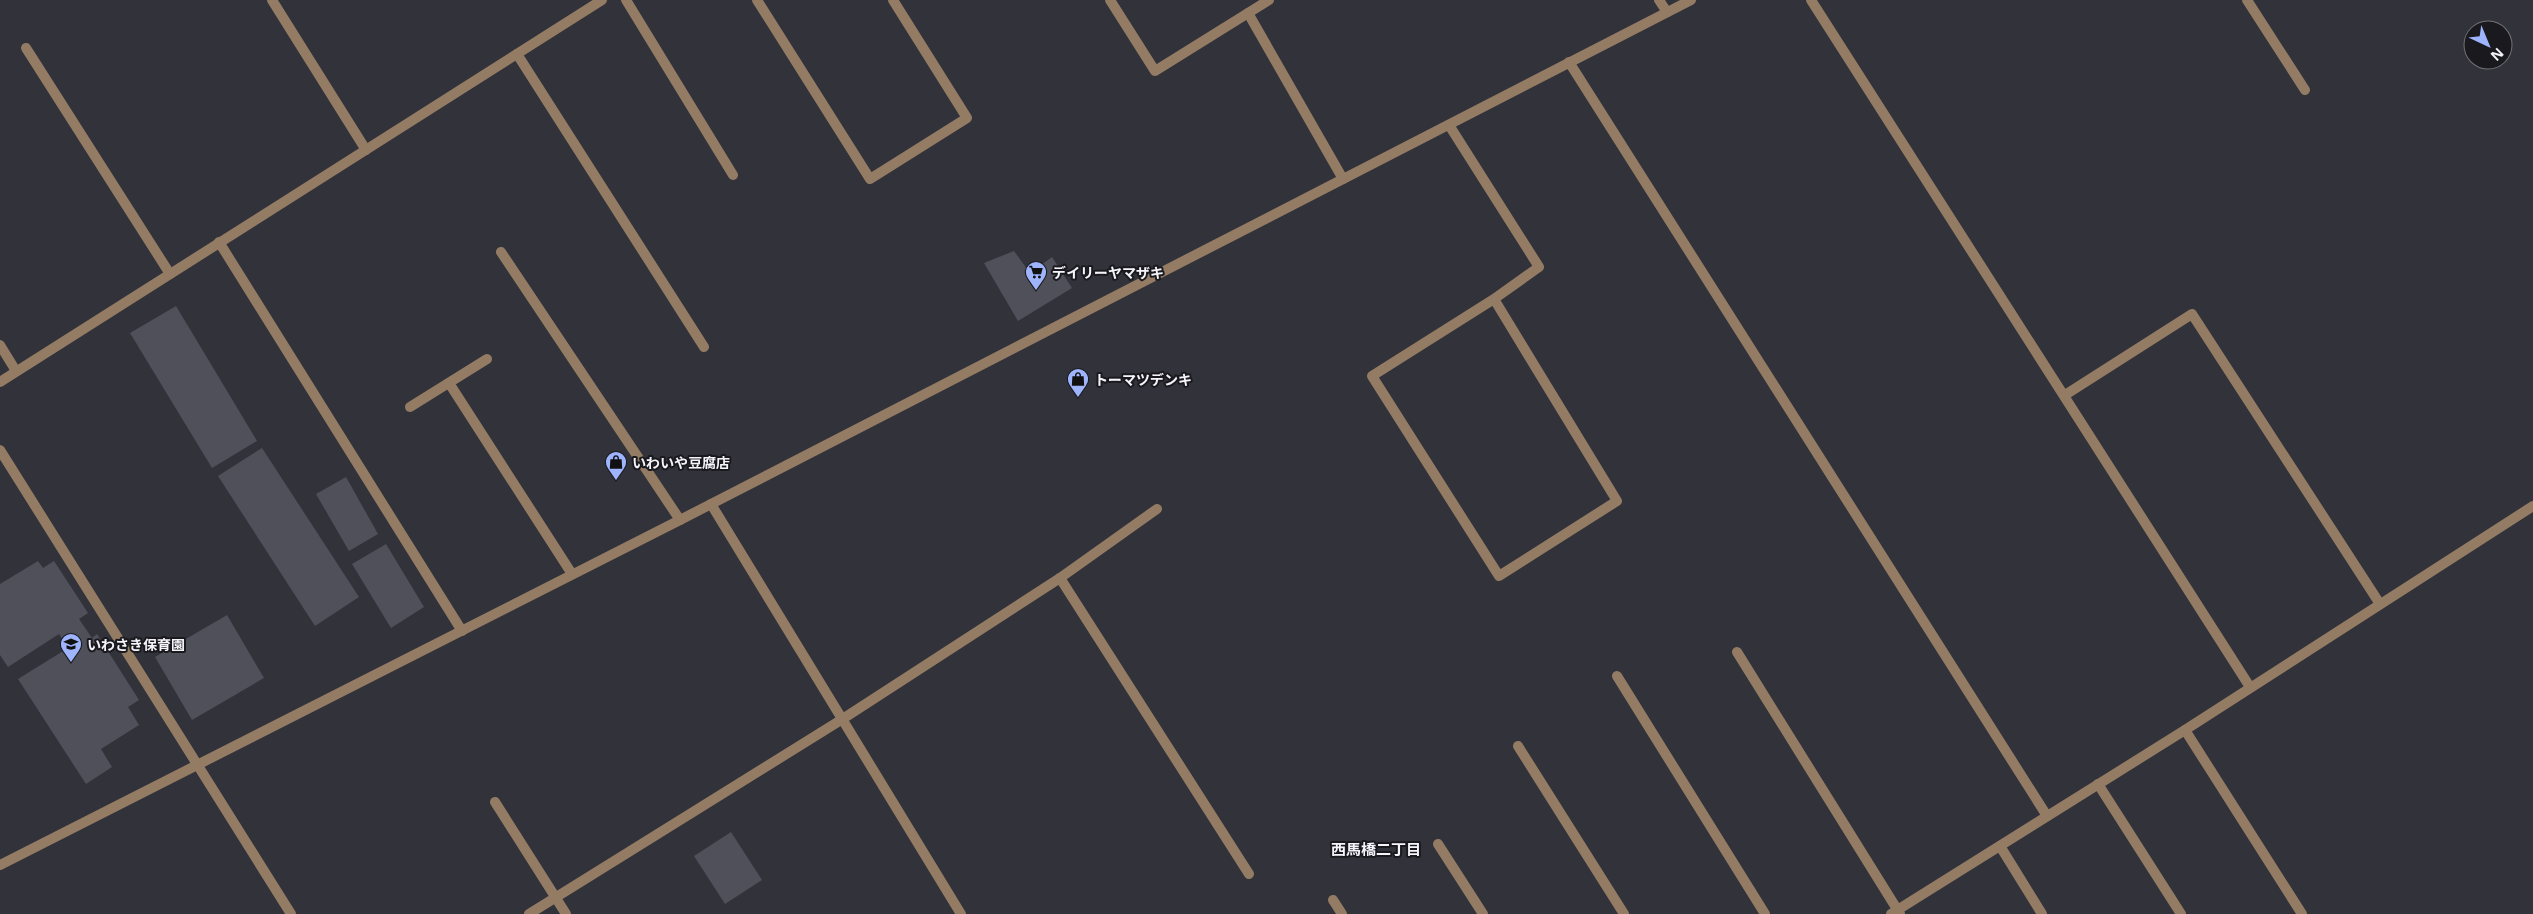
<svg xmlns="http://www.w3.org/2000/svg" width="2533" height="914" viewBox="0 0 2533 914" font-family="'Open Sans','Noto Sans JP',sans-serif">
<rect width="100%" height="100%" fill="#32323b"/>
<g fill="#50505a">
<polygon points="1014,251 1030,273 1052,257 1072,288 1018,321 984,263"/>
<polygon points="176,306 257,441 212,468 130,333"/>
<polygon points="262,448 359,597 315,626 218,476"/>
<polygon points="346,477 378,534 349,551 316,494"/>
<polygon points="386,544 424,607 391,628 352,564"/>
<polygon points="38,561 43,568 54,561 88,613 79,619 92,638 97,634 139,700 128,707 139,725 101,749 112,767 86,784 18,679 68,648 59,634 8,667 0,655 0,584"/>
<polygon points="227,615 264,678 192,720 155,657"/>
<polygon points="731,832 762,880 725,904 694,856"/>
</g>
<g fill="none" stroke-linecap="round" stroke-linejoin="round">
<g stroke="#947c64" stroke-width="10">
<polyline points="2247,0 2305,90"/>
<polyline points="1449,125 1539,267 1494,299 1372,376 1499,576 1617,501 1494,299"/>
<polyline points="449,383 572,574"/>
<polyline points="410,407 487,359"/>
<polyline points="1060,578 1249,874"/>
<polyline points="1737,652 1900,914"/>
<polyline points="1617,676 1765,914"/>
<polyline points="841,720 1060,578 1157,509"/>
<polyline points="2185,730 2302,914"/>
<polyline points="1518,746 1624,914"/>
<polyline points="2098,784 2181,914"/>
<polyline points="1438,844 1483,914"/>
<polyline points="2000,846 2042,914"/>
<polyline points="1333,900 1342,914"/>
</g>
<g stroke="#947c64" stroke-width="10">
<polyline points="272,0 366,150"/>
<polyline points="626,0 733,175"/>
<polyline points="757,0 870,179 967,118 893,0"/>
<polyline points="1110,0 1155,71 1269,0"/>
<polyline points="1659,0 1667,12"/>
<polyline points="1811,0 2250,687"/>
<polyline points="1248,13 1343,179"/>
<polyline points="26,48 170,274"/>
<polyline points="517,54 704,347"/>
<polyline points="1569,62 2047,816"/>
<polyline points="219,242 462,631"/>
<polyline points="501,252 680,520"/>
<polyline points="0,345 16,371"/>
<polyline points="0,382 602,0"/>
<polyline points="2065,395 2192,314 2380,604"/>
<polyline points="0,450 291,914"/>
<polyline points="711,504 961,914"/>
<polyline points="495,802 566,914"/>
<polyline points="0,865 680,520 1691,0"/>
<polyline points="529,914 841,720"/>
<polyline points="1891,914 2185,730 2533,506"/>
</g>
</g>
<defs>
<g id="supermarket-pin" transform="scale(1.125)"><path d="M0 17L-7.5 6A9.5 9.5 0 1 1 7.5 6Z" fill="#9eb4fd" stroke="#1a1a1e"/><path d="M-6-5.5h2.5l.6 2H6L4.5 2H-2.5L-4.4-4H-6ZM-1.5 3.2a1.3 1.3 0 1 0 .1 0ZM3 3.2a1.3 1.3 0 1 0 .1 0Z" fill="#111"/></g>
<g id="shop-pin" transform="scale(1.125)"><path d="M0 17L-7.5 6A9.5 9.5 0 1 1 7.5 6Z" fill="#9eb4fd" stroke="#1a1a1e"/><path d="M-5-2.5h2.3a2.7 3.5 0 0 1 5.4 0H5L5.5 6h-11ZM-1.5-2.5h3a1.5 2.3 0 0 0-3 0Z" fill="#111"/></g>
<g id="school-pin" transform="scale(1.125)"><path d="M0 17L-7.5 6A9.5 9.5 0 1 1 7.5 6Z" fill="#9eb4fd" stroke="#1a1a1e"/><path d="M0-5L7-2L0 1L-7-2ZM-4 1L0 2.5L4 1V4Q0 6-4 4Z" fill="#111"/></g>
</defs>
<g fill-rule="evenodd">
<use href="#supermarket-pin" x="1036" y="272"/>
<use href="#shop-pin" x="1078" y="379"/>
<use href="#shop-pin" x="616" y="462"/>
<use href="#school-pin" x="71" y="644"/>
</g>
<g text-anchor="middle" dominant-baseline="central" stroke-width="4" stroke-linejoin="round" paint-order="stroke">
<g font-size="14" font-weight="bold" fill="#f4f4fa" stroke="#1a1a1e" text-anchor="start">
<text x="1052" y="272">デイリーヤマザキ</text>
<text x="1094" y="379">トーマツデンキ</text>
<text x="632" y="462">いわいや豆腐店</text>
<text x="87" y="644">いわさき保育園</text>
</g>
<g font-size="15" font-weight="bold" fill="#f4f4fa" stroke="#1a1a1e">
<text x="1376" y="849">西馬橋二丁目</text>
</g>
</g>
<g transform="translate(2488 45) rotate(136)"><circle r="24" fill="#1a1a1e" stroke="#717176"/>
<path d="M0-4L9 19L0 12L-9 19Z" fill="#9eb4fd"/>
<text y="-8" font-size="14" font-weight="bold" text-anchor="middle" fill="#f4f4fa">N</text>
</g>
</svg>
